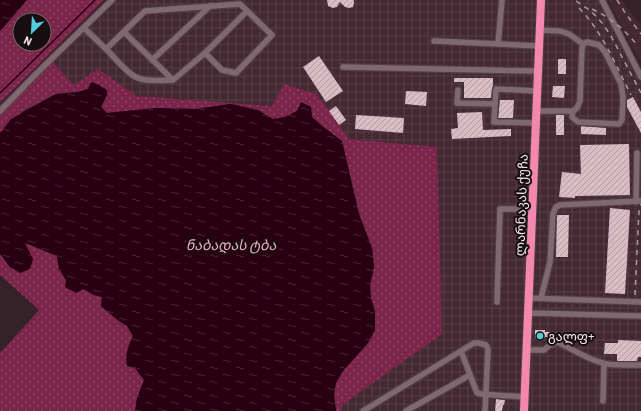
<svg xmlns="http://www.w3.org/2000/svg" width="641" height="411" viewBox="0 0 641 411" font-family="Barlow,'Noto Sans Georgian',sans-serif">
<defs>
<pattern id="industrial-grid" width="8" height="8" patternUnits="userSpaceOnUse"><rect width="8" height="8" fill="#442932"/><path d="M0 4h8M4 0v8" fill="none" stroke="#563e46"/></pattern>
<pattern id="green-dots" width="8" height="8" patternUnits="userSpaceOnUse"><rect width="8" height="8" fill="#7b254a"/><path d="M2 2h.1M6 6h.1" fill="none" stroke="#8e4564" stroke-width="1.8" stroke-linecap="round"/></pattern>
<pattern id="water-ripples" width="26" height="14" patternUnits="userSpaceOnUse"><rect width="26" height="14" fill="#290011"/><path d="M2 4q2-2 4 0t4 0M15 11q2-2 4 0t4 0" fill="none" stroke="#492534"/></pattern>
<pattern id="building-hatch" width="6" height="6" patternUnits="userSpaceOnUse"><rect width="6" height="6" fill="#d7bcc4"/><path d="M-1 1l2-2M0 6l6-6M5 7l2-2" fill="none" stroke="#b49ea4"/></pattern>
</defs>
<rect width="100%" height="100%" fill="#352128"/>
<polygon fill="#442932" points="608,0 622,0 627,8 641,25 641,62 632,48"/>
<polygon fill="url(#industrial-grid)" points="112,0 602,0 641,77 641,411 342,411 342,405 437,147 349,139 317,94 284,84 272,106 137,96 98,69 74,85 51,59"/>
<g fill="url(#green-dots)" fill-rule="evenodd">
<path d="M27,0h77l-104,103v-72zM20,20h24v24h-24z"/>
<polygon points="53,62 74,85 98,69 137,96 272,106 284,84 317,94 349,139 437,147 442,334 342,405 342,411 336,411 334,394 336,383 343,371 368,343 375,312 371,298 370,285 374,267 372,248 359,214 342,141 322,126 312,117 302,102 297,111 285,117 273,119 258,110 231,104 195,109 156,108 107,113 101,107 107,95 88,89 78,92 56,94 23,111 0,133 0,114"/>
<path d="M25,242l32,14 2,13 7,11 28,15 8,2 -1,9 18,15 8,5 6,10c-5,11 -8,18 -6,30l8,2 9,12 -7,18 -2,13h-135v-58l39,-43 -39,-35v-21l10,13z"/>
</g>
<g fill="url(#water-ripples)">
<polygon points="0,0 27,0 0,31"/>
<path d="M91,82l8,3 8,5v5l-6,12 6,6 49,-5 39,1 36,-5 27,6 15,9 12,-2 12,-6 4,-9 10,5 1,10 10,9 20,15 17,73 13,34 2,19 -4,18 1,13 4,14v18l-7,13 -25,28 -7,12 -2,11 2,17h-201l2,-13 7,-18 -9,-12 -8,-2c-2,-12 1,-19 6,-30l-6,-10 -8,-5 -18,-15 1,-9 -8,-2 -10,-6 -8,4 -11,-6 1,-7 -7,-11 -2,-13 -32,-13 8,16 -3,10 -10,4 -10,-6 -10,-13v-121l11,-14 45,-25 22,-2 10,-3z"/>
</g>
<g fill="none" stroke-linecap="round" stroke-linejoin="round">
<polyline stroke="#290011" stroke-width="1.5" points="0,93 95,0"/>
</g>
<g fill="url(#building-hatch)">
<polygon points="327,0 354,0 354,3 353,7 349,8 345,7 340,2 337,7 333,8 328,6"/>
<polygon points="319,56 343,91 326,102 303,67"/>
<rect x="558" y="59" width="8" height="15"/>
<polygon points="454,78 493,78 493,86 492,89 491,98 464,98 464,82 454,82"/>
<polygon points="553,86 565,86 564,98 552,97"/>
<polygon points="406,91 427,92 426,106 405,104"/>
<polygon points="633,97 641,112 641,133 627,107 627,100"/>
<polygon points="500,100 514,100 513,118 498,118"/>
<polygon points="336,106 346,120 339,125 329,111"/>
<polygon points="482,112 483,130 511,129 511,136 452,139 451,129 458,128 457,113"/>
<polygon points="356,115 404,118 403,133 355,129"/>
<rect x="556" y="115" width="8" height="20"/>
<polygon points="581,126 606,128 606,135 581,134"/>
<polygon points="629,144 630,195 575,196 575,198 559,197 562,172 581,174 580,145"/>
<polygon points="610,208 630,210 625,294 605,293"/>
<polygon points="557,215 569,215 568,257 556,257"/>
<polygon points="535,330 545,330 545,332 550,332 550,337 545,337 545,338 535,338"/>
<polygon points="618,340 641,341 641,357 638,357 637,361 617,361 617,354 604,354 605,343 618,343"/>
<polygon points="496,399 505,400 504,405 503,405 502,411 495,411"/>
</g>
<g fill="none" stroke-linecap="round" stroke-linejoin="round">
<g stroke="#503f45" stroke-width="8">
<g id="minor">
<polyline points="602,0 641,77"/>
<polyline points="84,28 106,49 145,11 240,4 272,35 236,73 222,70 205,53"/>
<polyline points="540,30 560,31 569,34 583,44"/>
<polyline points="124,32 173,80"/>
<polyline points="434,41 539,46"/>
<polyline points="498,44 502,0"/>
<path d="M106,49c8,8 16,18 25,25 11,9 29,6 42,6l32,-27 42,-42"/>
<polyline points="152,60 210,6"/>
<polyline points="343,67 538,71"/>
<polyline points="458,90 457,103 495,104 494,122 536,123"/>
<polyline points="495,104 496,89 538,91"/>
<polyline points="0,111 36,74 112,0"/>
<polyline points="537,111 573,111 577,108 580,101 582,48 583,44 587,42 599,45 605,52 621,84 623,97 622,120 619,124 578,122 572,117 573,111"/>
<polyline points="636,202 637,153"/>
<polyline points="529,298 641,302"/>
<polyline points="541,298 550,262 553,214 556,207 560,205 641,201"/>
<polyline points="497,302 500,209 533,209"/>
<polyline points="529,313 641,316"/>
<path d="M527,350h17l6,-5 7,-3c16,7 29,17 46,21 9,3 28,2 38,2"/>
<polyline points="461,351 477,393 481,394 525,397"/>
<polyline points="603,401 604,364"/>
<polyline points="363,411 474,343 479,343 486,345 488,349 485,411"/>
<polyline points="406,411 470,375"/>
</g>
</g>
<g stroke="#503f45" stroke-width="10">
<polyline id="highway" points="524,411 541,0"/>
</g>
<use href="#minor" stroke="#816870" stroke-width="5.5"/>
<use href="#highway" stroke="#f387ae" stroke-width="8"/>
<g stroke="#ab9a9f" stroke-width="1.5" stroke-dasharray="5 5" stroke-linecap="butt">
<polyline points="617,0 626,14 641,34"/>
<polyline points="576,1 591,11 603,24 611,36 641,93"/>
<path d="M579,8c23,23 37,58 52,87"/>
<path d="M592,9c19,9 33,21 46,37"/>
<polyline points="635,295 639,211 641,204"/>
</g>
</g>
<circle fill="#53cbdb" stroke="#170e11" stroke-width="1.5" cx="540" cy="336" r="4"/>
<g text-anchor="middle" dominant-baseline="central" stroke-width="4" stroke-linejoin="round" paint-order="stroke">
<g font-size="13" fill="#f6e7eb" stroke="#170e11">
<text transform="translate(521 205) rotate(-88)">ლარნაკას ქუჩა</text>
</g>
<g font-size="13" fill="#f6e7eb" stroke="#170e11" text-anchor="start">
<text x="548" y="336">გალფ+</text>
</g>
<g font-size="14" font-style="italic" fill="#f3a7c1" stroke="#170e11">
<text x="231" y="244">ნაბადას ტბა</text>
</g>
</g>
<g transform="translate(32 32) rotate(205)"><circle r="19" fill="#170e11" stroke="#706568"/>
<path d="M0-3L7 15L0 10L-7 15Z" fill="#53cbdb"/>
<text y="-6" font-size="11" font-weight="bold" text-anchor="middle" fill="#f6e7eb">N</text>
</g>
</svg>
